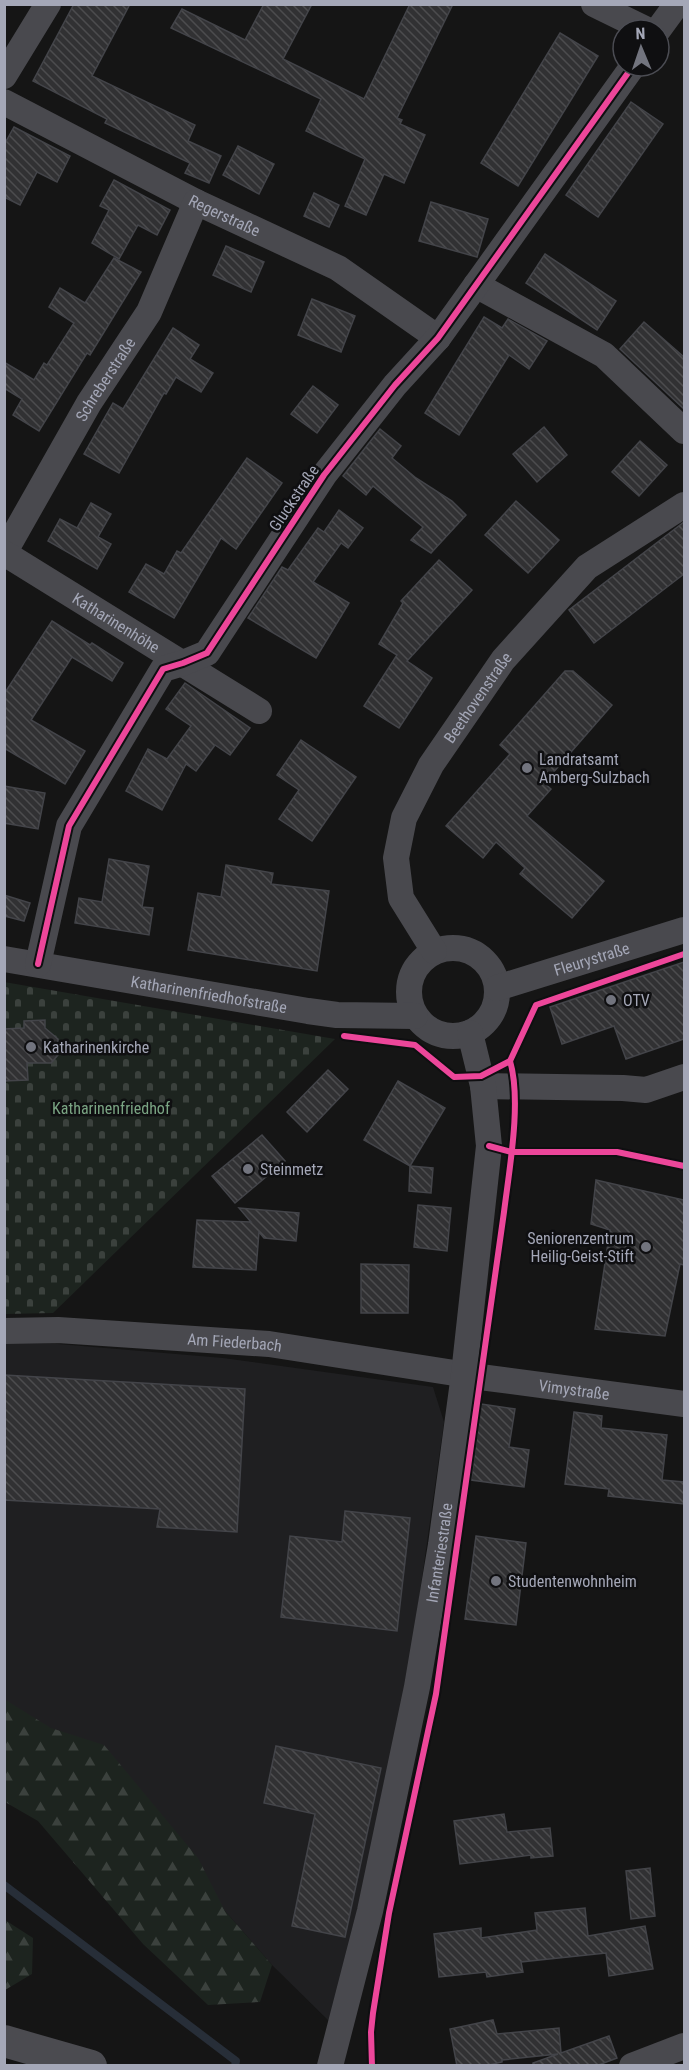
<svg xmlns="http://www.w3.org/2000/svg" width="689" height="2070" viewBox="0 0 689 2070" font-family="'Roboto Condensed',sans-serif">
<defs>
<pattern id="forest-firs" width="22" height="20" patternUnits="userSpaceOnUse" patternTransform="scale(1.5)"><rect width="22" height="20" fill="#1d241f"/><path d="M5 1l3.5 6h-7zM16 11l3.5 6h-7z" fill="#3b413d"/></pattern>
<pattern id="cemetery-stones" width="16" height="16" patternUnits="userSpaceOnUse" patternTransform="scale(1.5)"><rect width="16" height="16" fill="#1d241f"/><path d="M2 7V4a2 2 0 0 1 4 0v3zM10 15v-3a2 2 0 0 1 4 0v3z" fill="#3b413d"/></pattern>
<pattern id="building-back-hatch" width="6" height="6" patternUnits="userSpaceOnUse" patternTransform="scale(1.5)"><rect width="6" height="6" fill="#313133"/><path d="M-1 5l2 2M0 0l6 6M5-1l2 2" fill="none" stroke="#4c4c4e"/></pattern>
</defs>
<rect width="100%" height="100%" fill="#151515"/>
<polygon fill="#1f1f21" points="23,1341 223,1358 433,1387 444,1422 409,1670 371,1863 331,2023 272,1965 225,1911 5,1739 4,1342"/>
<g fill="url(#forest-firs)">
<polygon points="4,1699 51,1728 104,1745 198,1858 225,1911 272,1965 260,2002 208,2005 143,1944 38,1821 5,1802"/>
<polygon points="5,1920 33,1938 32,1974 5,1990"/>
</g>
<polygon fill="url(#cemetery-stones)" points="4,982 335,1039 53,1313 5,1314"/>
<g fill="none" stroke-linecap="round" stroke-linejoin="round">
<polyline stroke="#272e38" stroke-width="8" points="4,1885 236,2061 235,2066"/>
</g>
<g fill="url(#building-back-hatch)" stroke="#434449" stroke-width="1.5">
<polygon points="74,4 130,4 92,76 195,125 188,141 221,156 209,183 185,173 190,163 105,123 107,119 33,81"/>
<polygon points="264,4 312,4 283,59 364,99 410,4 453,4 397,118 402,120 400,124 425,135 404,183 384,174 366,215 345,206 365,159 306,131 321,99 171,28 182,9 245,40"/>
<polygon points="560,33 598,56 518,186 481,163"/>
<polygon points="631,102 663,124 598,217 566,195"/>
<polygon points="14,127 70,156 57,182 37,172 20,205 4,197 4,145"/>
<polygon points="238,146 274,164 259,194 223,175"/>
<polygon points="114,180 170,210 157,235 138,225 119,259 92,243 109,210 100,206"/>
<polygon points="314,193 339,205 329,227 304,216"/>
<polygon points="431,202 488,219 477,257 419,241"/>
<polygon points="226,246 264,262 251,292 213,275"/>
<polygon points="545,254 616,301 597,330 526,283"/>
<polygon points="114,258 141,272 90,355 87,353 39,431 13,415 22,399 4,388 4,362 34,380 44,363 47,365 74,323 49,307 60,288 85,303"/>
<polygon points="312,299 355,316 341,352 298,335"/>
<polygon points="484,317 502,328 508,319 547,341 529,369 509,355 459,435 425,413"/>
<polygon points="644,322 684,357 684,409 620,349"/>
<polygon points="173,328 199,345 190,359 213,373 201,392 176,377 166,394 164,393 119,473 84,454 113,403 123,409"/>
<polygon points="313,386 338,405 317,433 291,414"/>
<polygon points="544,427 567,455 537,482 513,454"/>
<polygon points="380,429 401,446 392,458 416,478 452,501 466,515 431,553 411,540 423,527 373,486 366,495 343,476"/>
<polygon points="640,441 667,465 639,496 612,472"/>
<polygon points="247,458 282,483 236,549 221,538 174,618 129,592 146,564 164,574 177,551 181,553"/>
<polygon points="516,501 559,540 528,573 485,535"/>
<polygon points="91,503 111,514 98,537 111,544 97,569 48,541 60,519 77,528"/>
<polygon points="339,510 363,528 348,548 341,543 313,582 349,603 316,658 248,618 282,567 288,570 318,528 324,532"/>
<polygon points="684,522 684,574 594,643 569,610"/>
<polygon points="439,560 472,590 407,661 432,678 399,728 364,706 397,655 379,644 403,603 401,601"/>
<polygon points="52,621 90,645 92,643 123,663 112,681 72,657 31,720 85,751 65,784 4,748 4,694"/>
<polygon points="565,671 573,671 612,705 544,783 551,789 527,816 604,881 572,918 520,874 525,868 496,842 483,858 446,826 510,754 500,745"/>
<polygon points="185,683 250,728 230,755 215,745 196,771 186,764 162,810 126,791 148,749 167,759 191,726 166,709"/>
<polygon points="301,740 356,777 312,841 279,819 299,790 277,775"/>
<polygon points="4,786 45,793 38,829 4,823"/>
<polygon points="109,859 149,866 142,907 153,908 149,935 75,923 79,898 102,902"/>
<polygon points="226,865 273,873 271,884 329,891 317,971 188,950 198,893 221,897"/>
<polygon points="4,895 30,903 24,921 4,916"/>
<polygon points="684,962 684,1039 626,1059 614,1026 562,1044 550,1007"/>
<polygon points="45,1020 45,1028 58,1039 58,1055 51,1063 27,1063 28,1080 4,1081 4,1029 24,1028 24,1021"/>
<polygon points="328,1070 348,1089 307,1132 287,1112"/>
<polygon points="398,1081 445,1108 410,1166 364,1140"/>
<polygon points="262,1135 285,1161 235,1203 212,1176"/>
<polygon points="410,1166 433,1168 431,1193 409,1191"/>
<polygon points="596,1180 684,1200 684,1265 680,1264 665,1336 595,1329 610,1230 591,1224"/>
<polygon points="418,1205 451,1208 447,1251 414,1247"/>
<polygon points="239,1208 299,1213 296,1241 264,1238 259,1232 256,1270 193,1267 197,1220 251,1222"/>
<polygon points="361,1264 409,1265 408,1313 361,1313"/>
<polygon points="4,1375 245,1389 237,1532 157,1527 160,1509 4,1500"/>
<polygon points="481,1404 515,1409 509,1447 529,1450 524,1487 471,1480"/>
<polygon points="574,1412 602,1416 601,1428 667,1435 662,1480 684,1482 684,1504 608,1496 609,1489 565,1484"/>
<polygon points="345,1511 410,1518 397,1631 281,1617 290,1536 342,1542"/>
<polygon points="476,1536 526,1543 516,1625 465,1619"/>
<polygon points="276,1746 381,1768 345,1937 292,1926 315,1814 264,1803"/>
<polygon points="504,1814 507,1832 550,1828 553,1856 531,1858 531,1855 460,1864 454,1821"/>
<polygon points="650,1868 655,1916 631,1919 626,1871"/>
<polygon points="585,1908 588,1936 645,1926 653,1969 609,1976 606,1953 521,1962 523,1972 487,1977 486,1972 439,1977 434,1934 481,1928 481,1938 537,1930 535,1913"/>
<polygon points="493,2020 497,2034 559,2028 561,2053 609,2036 617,2058 596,2066 533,2066 533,2063 558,2054 502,2060 502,2062 485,2066 457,2066 450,2029"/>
</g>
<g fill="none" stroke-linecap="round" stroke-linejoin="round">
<g stroke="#49494e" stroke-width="26">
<polyline points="594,4 647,30"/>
<polyline points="658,30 677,4"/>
<polyline points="4,76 48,4"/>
<path id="s1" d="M4,102l192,100 142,66 100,70"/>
<polyline points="476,285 604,355 684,431"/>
<path id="s2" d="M4,553l85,-150 60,-91 47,-110"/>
<path id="s3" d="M4,553l255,158"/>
<circle cx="453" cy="992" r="44"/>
<path id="s4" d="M434,951l-33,-53 -5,-40 8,-40 27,-53 72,-105 84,-93 97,-62"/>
<path id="s5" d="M4,959l304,52 29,4 78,1"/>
<polyline points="38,964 69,826 163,669 183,663 207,653 324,475 395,385 438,338 633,66"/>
<path id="s6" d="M497,988l187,-58"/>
<polyline points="483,1086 623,1088 646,1090 684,1077"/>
<path id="s7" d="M4,1331l54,-1 211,14 211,33 204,27"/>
<path id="s8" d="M330,2066l40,-155 47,-224 24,-142 23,-171 25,-228 -6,-60 -13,-53"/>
<polyline points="632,2066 684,2046"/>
</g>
<polyline stroke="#4b4b50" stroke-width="32" points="4,2041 91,2066"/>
<g stroke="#0f0f11" stroke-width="10">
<g id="cycleway">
<polyline points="38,964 69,826 163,669 183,663 207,653 324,475 395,385 438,338 633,66"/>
<polyline points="344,1036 415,1045 454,1077 481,1076 510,1061 536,1005 684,954"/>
<polyline points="489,1146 511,1152 617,1152 684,1166"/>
<path d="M372,2066l-1,-34 2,-19 16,-100 47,-219 68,-482c5,-41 18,-111 6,-151"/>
</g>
</g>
<use href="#cycleway" stroke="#ed469a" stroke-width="6"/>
</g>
<g fill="#72747e" stroke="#0f0f11" stroke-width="2">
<circle cx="527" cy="768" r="6"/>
<circle cx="611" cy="1000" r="6"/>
<circle cx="31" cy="1047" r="6"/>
<circle cx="248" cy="1169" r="6"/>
<circle cx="646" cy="1247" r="6"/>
<circle cx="496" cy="1581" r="6"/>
</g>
<g text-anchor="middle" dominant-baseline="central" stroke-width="5" stroke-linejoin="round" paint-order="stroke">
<g font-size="16" fill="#a4a7b7" stroke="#0f0f11">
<text stroke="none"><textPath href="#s1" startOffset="248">Regerstraße</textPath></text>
<text stroke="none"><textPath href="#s2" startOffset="201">Schreberstraße</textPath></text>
<text transform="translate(294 498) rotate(-56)">Gluckstraße</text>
<text stroke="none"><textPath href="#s3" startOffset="132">Katharinenhöhe</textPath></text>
<text stroke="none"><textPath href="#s4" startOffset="285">Beethovenstraße</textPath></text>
<text stroke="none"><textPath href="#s6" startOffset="99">Fleurystraße</textPath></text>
<text stroke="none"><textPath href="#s5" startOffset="208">Katharinenfriedhofstraße</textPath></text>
<text stroke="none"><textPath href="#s7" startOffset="231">Am Fiederbach</textPath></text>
<text stroke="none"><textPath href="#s7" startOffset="574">Vimystraße</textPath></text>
<text stroke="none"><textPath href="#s8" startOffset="525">Infanteriestraße</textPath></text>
</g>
<g font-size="16" fill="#a4a7b7" stroke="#0f0f11" text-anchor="start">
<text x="539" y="759">Landratsamt<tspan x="539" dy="18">Amberg-Sulzbach</tspan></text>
<text x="623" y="1000">OTV</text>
<text x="43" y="1047">Katharinenkirche</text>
<text x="260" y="1169">Steinmetz</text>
<text x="634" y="1238" text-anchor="end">Seniorenzentrum<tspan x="634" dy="18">Heilig-Geist-Stift</tspan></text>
<text x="508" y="1581">Studentenwohnheim</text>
</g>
<g font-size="16" fill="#7aa483" stroke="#0f0f11">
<text x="111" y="1108">Katharinenfriedhof</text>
</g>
</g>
<rect width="689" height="2070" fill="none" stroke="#a4a7b7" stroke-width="12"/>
<g transform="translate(641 48) rotate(358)"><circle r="28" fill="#0f0f11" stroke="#4b4c53" stroke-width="1.5"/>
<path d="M0-4.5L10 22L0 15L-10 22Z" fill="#72747e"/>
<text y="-9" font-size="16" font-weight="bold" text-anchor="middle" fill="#a4a7b7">N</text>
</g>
</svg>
